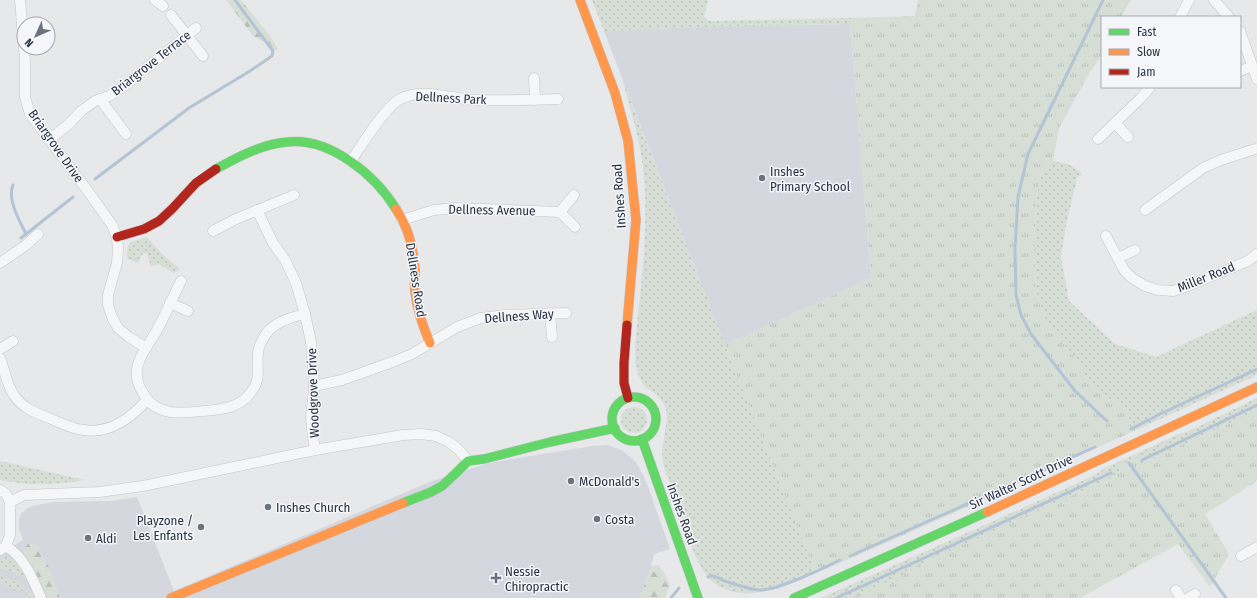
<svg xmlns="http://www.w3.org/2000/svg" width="1257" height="598" viewBox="0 0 1257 598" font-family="'Fira Sans Condensed',sans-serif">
<defs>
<pattern id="grass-dots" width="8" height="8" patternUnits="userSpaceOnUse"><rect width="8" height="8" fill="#d6ded6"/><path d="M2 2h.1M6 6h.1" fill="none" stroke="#b8bfb9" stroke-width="1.8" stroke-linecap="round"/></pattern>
<pattern id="forest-firs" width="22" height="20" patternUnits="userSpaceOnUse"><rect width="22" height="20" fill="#d6ded6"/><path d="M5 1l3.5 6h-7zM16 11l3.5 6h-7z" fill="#b8bfb9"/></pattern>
<pattern id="park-tufts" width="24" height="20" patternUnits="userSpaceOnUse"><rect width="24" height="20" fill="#d6ded6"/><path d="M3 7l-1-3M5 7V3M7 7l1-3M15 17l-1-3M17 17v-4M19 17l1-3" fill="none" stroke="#b8bfb9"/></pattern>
</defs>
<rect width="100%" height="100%" fill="#e6e8ea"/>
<g fill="#d4d7dd">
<polygon points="850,24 871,278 725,345 604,31 701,27"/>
<polygon points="608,445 623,451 636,462 646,481 670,549 654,554 651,566 640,598 0,598 0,554 23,540 19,529 19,519 21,514 26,509 32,506 53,502 111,501 137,497 174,591 432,481 489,463 592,446"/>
</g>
<g fill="url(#grass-dots)">
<polygon points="592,0 708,0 704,17 709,21 853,18 850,24 701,27 604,31"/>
<path d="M622,79l103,266 91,228c-20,8 -42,18 -64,20 -13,2 -30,-3 -40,-12 -16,-14 -26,-49 -32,-69 -6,-16 -12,-32 -17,-49l-1,-12 5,-32 -1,-10 -4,-8 -6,-7 -11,-7 -3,-5 -4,-8 -3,-11v-15c5,-59 15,-120 8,-180 -3,-30 -13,-60 -21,-89z"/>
<polygon points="1053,161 1068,164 1082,173 1077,178 1066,225 1061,257 1069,301 1115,344 1156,357 1257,310 1257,375 1134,431 1123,405 1097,393 1072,354 1048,325 1036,295 1034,251 1036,198 1042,172"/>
<path d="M147,237l16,18 17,14 -6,4 -15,-9 -8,2 -4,-13h-4l-5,10 -11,-5c0,-20 4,-15 20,-21z"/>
<polygon points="1257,398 1257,411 1141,464 1123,463 1117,475 904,572 905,575 849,598 821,598 1016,511 1093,476 1105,468 1175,436 1191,430"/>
<circle cx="634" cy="420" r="13"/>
<path d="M0,461l85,19c-31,5 -54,6 -85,0z"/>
<path d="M2,556c13,0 19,13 24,22l-12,-6 -14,-3v-12z"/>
<path d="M0,577c16,2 26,7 34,21h-6l-4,-9c-14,5 -13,-3 -24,-7z"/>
</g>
<g fill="url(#forest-firs)">
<polygon points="226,0 241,0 268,33 278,49 273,51 266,43 253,36"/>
<polygon points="29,543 37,544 48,565 60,598 42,598 25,560 23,549"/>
<polygon points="659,565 670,584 665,598 640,598 651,566"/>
</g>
<g fill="url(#park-tufts)">
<path d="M918,0h213l-10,17h-19v36l-10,17h-1l-32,58 -6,33 -11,11 -6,26 -2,53 2,44 12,30 24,29 25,39 26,12 11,26c-106,48 -211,97 -318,142l-91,-228 146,-67 -21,-254 3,-6 62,-2z"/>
<polygon points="1257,411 1257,481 1205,514 1229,554 1210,587 1178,544 1080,598 849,598 904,575 903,572 1117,475 1123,463 1138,457 1141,464"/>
</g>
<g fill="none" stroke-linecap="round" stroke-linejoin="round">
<g stroke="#b4c4d5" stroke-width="3">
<polyline points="1103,0 1028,154 1018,197 1015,249 1016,295 1021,315 1031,334 1075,391 1107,421"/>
<polyline points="95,179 189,108 250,71 272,56 273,51 235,0"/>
<path d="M13,185c-6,14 6,35 13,49"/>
<polyline points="21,238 73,197"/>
<polyline points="1131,429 1160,414 1257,369"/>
<polyline points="1142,460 1257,405"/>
<polyline points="1129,463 1226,598"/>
<polyline points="850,556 1095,447"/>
<path d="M708,577c7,-3 11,2 17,4 8,3 25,8 33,9 16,2 66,-22 82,-30"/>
<polyline points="671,598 679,588"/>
<polyline points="836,598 1111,473"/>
</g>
<g stroke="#c4c6c8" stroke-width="11">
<g id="street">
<polyline points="20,0 25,61 25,97 30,114 90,194 112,225 117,237 118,250 117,263 108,295 108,305 112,317 118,328 129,337 146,348"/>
<polyline points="155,0 163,6"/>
<polyline points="1214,0 1229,17"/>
<polyline points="171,15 203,56"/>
<polyline points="1180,17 1189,0"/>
<polyline points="1240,31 1257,79"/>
<polyline points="1240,71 1252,66"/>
<polyline points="534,78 535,100"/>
<polyline points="100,99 126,134"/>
<polyline points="1115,123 1128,137"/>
<polyline points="50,139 69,124 81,111 95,101 109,96 128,83 196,28"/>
<polyline points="1098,139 1141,98 1150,87"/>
<path d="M351,161c10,-15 34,-54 49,-62 22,-12 52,0 76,1 27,1 55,0 82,-1"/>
<polyline points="574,195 560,212 575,227"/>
<polyline points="257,210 273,243 285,260 296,283 305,314 311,342 314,386 313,400 311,416 312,430 315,450"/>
<polyline points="1145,210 1203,168 1221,160 1252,150 1257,149"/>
<polyline points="402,220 434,210 454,208 560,212"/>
<polyline points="213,231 236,219 294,195"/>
<polyline points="1106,236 1124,270 1132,278 1145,286 1158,290 1173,291 1188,286 1248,261 1257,254"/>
<polyline points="1118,258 1135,250"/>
<polyline points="0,263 26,245 38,234"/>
<path d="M181,281c-8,16 -15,33 -24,49 -5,10 -13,19 -17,29 -6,13 -3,26 5,37 5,9 15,14 25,16 9,2 50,-2 60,-5 5,-2 13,-5 16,-9 17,-18 10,-23 12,-44 0,-5 2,-10 5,-15 8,-16 25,-21 42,-25"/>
<polyline points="170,303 188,311"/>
<polyline points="550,313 552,337"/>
<polyline points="0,349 13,341"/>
<path d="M0,358c5,12 6,26 14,37 8,13 22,18 35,23 11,5 23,11 35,12 25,4 47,-12 63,-30"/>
<polyline points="314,386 342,380 395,361 412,354 457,327 481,318 506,315 566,313"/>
<polyline points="0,490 6,494 10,502 10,535 6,546 0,550"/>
<polyline points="10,502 24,495 99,492 143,486 315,450 403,435 421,434 436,436 449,442 459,450 468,461"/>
<path d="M6,546c18,11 27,33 35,52"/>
<polyline points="1241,556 1257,547"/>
<polyline points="1176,590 1181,598"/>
<polyline points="1188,598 1195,594"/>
</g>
</g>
<g stroke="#c4c6c8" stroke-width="10">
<g id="fast">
<path d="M216,169c22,-12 46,-25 71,-27 43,-5 88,33 109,67"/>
<circle cx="634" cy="419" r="22"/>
<polyline points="642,439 698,598"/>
<polyline points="403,503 431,492 442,486 455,474 468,461 484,459 550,442 615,428"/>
<polyline points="794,598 987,512"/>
</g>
</g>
<g stroke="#c4c6c8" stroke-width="10">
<g id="slow">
<polyline points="580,0 615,93 628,141 636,220 627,325"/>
<path d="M396,209c12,18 18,40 19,62 0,7 -1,14 0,21 2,18 8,35 15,51"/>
<polyline points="987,512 1257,387"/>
<polyline points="171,598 403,503"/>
</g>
</g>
<g stroke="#c4c6c8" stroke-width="10">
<g id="jam">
<polyline points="117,237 144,229 159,221 172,209 196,183 216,169"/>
<polyline points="627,325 624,363 624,383 628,398"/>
</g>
</g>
<use href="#street" stroke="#f5f6f7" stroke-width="10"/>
<use href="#fast" stroke="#63d668" stroke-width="9"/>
<use href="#slow" stroke="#ff974d" stroke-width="9"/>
<use href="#jam" stroke="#b3261e" stroke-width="9"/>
</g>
<g fill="#6c737f" stroke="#f4f6f9" stroke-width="1.5">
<circle cx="762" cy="178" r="4"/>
<circle cx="571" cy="481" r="4"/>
<circle cx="268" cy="507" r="4"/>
<circle cx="597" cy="519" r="4"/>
<circle cx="201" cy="527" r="4"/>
<circle cx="88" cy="538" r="4"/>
<path d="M494 572h4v4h4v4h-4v4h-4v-4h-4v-4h4z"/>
</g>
<g text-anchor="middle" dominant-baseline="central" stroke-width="3" stroke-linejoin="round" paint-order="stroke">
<g font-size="13" fill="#2b3445" stroke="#f4f6f9">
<text transform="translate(151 63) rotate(-38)">Briargrove Terrace</text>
<text transform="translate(451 98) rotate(3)">Dellness Park</text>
<text transform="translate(56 146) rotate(55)">Briargrove Drive</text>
<text transform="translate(619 196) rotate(-94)">Inshes Road</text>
<text transform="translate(492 210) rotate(1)">Dellness Avenue</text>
<text transform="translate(1206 277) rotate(-22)">Miller Road</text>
<text transform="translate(416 280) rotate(81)">Dellness Road</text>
<text transform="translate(519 316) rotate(-4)">Dellness Way</text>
<text transform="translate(313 393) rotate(-92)">Woodgrove Drive</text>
<text transform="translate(1021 482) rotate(-25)">Sir Walter Scott Drive</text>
<text transform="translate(682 514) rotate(70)">Inshes Road</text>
</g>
<g font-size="13" fill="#2b3445" stroke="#f4f6f9" text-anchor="start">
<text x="770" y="171">Inshes<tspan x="770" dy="15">Primary School</tspan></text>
<text x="579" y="481">McDonald's</text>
<text x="276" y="507">Inshes Church</text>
<text x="605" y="519">Costa</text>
<text x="193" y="520" text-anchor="end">Playzone /<tspan x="193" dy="15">Les Enfants</tspan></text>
<text x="96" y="538">Aldi</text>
<text x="505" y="571">Nessie<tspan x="505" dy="15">Chiropractic</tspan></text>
</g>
</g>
<rect x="1101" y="16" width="140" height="72" fill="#f4f6f9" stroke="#a4a8b1"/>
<rect x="1109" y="29" width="20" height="6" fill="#63d668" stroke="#a4a8b1"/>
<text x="1137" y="36" font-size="12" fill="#2b3445">Fast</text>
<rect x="1109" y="49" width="20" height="6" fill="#ff974d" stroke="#a4a8b1"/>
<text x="1137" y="56" font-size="12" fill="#2b3445">Slow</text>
<rect x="1109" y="69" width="20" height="6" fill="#b3261e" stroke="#a4a8b1"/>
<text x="1137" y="76" font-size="12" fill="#2b3445">Jam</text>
<g transform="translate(36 36) rotate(225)"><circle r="19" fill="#f4f6f9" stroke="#a4a8b1"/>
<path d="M0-3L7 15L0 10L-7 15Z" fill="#6c737f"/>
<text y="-6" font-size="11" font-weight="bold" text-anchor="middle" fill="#2b3445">N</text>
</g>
</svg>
